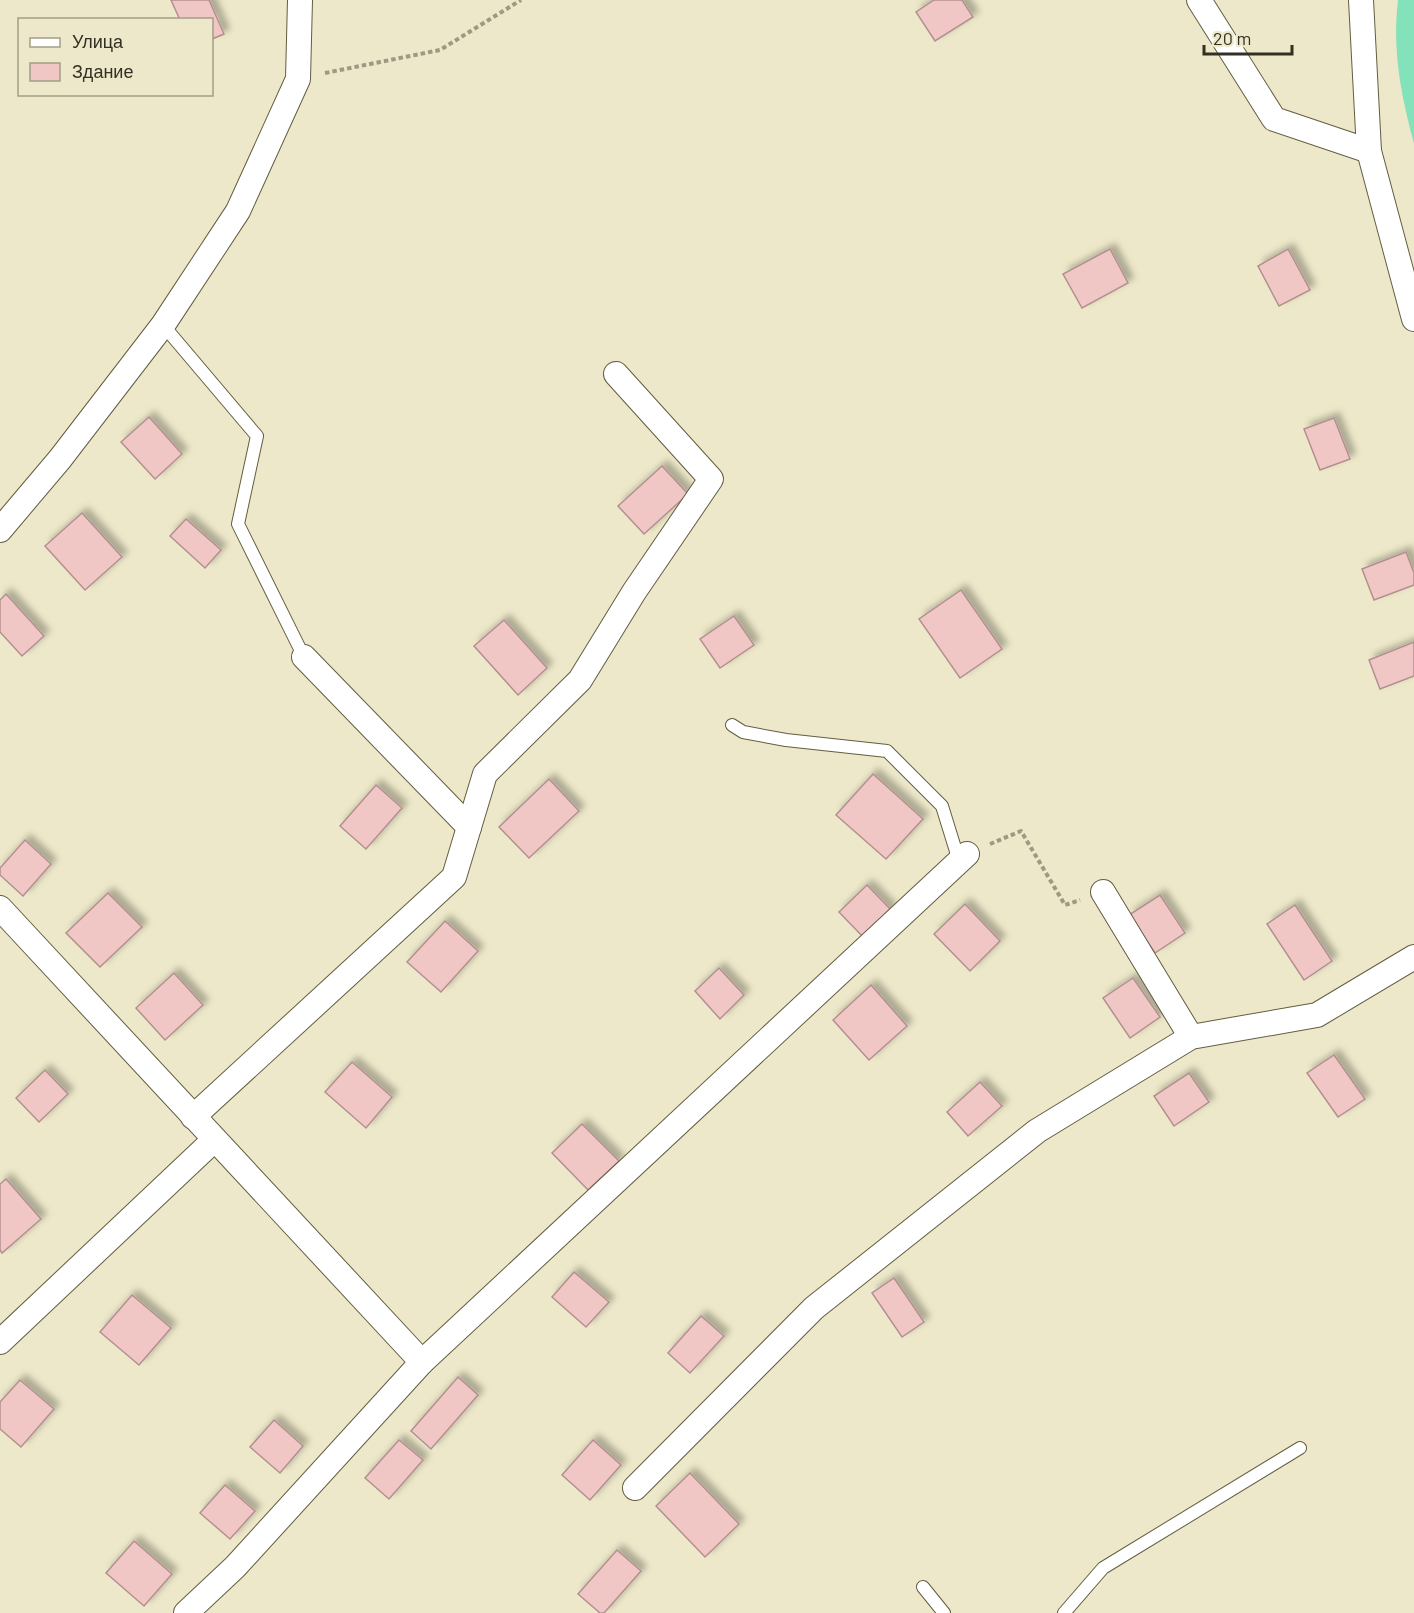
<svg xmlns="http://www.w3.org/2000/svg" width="1414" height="1613" viewBox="0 0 1414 1613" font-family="Barlow,sans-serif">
<defs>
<filter id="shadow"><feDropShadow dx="5.5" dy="-5.5" stdDeviation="3" flood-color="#0004"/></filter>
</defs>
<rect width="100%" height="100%" fill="#ede8c9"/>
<path fill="#83e2b9" d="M1398,0h16v144c-13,-49 -22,-93 -16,-144z"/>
<g fill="#f1c7c6" stroke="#b2908f" stroke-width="1.5" filter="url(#shadow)">
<polygon points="171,0 209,0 224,34 212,39 212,20 180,20"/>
<polygon points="934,0 962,0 973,17 935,41 916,12"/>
<polygon points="1110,249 1128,283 1082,308 1063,274"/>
<polygon points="1288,249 1310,290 1279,306 1258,266"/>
<polygon points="149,417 182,454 155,479 121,442"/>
<polygon points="1334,418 1350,459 1320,470 1304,429"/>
<polygon points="662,466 688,494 644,534 618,506"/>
<polygon points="82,513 122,557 85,590 45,546"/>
<polygon points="186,519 221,550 205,568 170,536"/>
<polygon points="1406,552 1414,573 1414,585 1374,600 1362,569"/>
<polygon points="961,590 1002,649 960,678 919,619"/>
<polygon points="6,594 44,636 22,656 0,632 0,600"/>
<polygon points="734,616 754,645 720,668 700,639"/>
<polygon points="504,620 547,668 518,695 474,646"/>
<polygon points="1414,642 1414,676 1380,689 1369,660"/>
<polygon points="873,774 923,819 886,859 836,815"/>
<polygon points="549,779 579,811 529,858 499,827"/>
<polygon points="376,785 402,808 366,849 340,826"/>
<polygon points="25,840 51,864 23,896 0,875 0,868"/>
<polygon points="867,885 892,911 864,938 839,912"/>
<polygon points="108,893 142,927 100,967 66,933"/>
<polygon points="1160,895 1185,933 1155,953 1129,915"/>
<polygon points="965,904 1000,941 970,971 934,934"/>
<polygon points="1295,905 1332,961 1304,980 1267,924"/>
<polygon points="445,921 478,951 441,992 407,962"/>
<polygon points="719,968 744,995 720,1019 695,991"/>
<polygon points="174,973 203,1005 165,1040 136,1008"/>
<polygon points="1133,978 1160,1017 1130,1038 1103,998"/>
<polygon points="871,985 907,1026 869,1060 833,1020"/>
<polygon points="1334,1055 1365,1099 1338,1117 1307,1073"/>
<polygon points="352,1062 392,1097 366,1128 325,1092"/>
<polygon points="45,1070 68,1094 39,1122 16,1098"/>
<polygon points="1189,1073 1209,1102 1174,1126 1154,1096"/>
<polygon points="980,1082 1002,1106 968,1136 947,1112"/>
<polygon points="582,1124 619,1161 588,1190 552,1153"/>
<polygon points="6,1179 41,1219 2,1253 0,1250 0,1184"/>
<polygon points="574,1272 609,1302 586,1327 552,1297"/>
<polygon points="894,1278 924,1322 902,1337 872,1293"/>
<polygon points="132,1295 171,1328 139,1365 100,1332"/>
<polygon points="701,1316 724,1336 690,1373 668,1353"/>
<polygon points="458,1377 478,1395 431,1449 411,1431"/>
<polygon points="20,1380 54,1409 21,1447 0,1429 0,1402"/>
<polygon points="274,1420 303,1446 280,1473 250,1447"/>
<polygon points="399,1440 423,1460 389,1499 365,1478"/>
<polygon points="593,1440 621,1465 590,1500 562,1475"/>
<polygon points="690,1473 739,1524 705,1557 656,1506"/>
<polygon points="225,1485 255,1511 230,1539 200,1513"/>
<polygon points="134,1541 172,1574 144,1606 106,1573"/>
<polygon points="617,1550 641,1571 604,1613 600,1613 578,1594"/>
</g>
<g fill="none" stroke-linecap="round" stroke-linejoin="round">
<g stroke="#625d42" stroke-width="14">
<g id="service">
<polyline points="163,325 257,436 238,524 304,657"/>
<polyline points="732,725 743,732 786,740 887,751 942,806 959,861"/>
<polyline points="923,1587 944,1613"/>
<polyline points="1064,1613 1103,1568 1300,1448"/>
</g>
</g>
<g stroke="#625d42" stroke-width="26">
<g id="minor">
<polyline points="1199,0 1274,119 1369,151"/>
<polyline points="1361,0 1369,151 1414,319"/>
<polyline points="0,530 60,459 163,325 238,211 298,79 300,0"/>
<polyline points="304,657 469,827"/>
<polyline points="1103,892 1191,1037"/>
<polyline points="0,908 422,1362 235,1567 186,1613"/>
<polyline points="193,1117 454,877 485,774 580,680 634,592 711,479 616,374"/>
<polyline points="0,1342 214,1140"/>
<polyline points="422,1362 967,854"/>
<polyline points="635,1488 814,1308 1037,1131 1191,1037 1317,1015 1414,957"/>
</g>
</g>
<g stroke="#9d9a83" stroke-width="4" stroke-dasharray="4.5 3" stroke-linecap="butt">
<polyline points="325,73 440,50 521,0"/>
<polyline points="990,844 1021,831 1065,905 1080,900"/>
</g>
<use href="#service" stroke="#fff" stroke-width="12"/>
<use href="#minor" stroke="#fff" stroke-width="24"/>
</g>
<rect x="18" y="18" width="195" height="78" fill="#ede8c9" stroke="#a29e87" stroke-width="1.5"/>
<rect x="30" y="38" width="30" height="9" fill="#ffffff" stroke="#a29e87" stroke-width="1.5"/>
<text x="72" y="48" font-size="18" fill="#323024">Улица</text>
<rect x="30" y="63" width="30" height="18" fill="#f1c7c6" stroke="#a29e87" stroke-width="1.5"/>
<text x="72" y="78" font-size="18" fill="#323024">Здание</text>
<path d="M1204 45v9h88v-9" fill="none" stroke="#323024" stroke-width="3"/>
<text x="1213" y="45" font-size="18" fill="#323024" stroke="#ede8c9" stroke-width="4.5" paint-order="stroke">20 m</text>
</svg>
